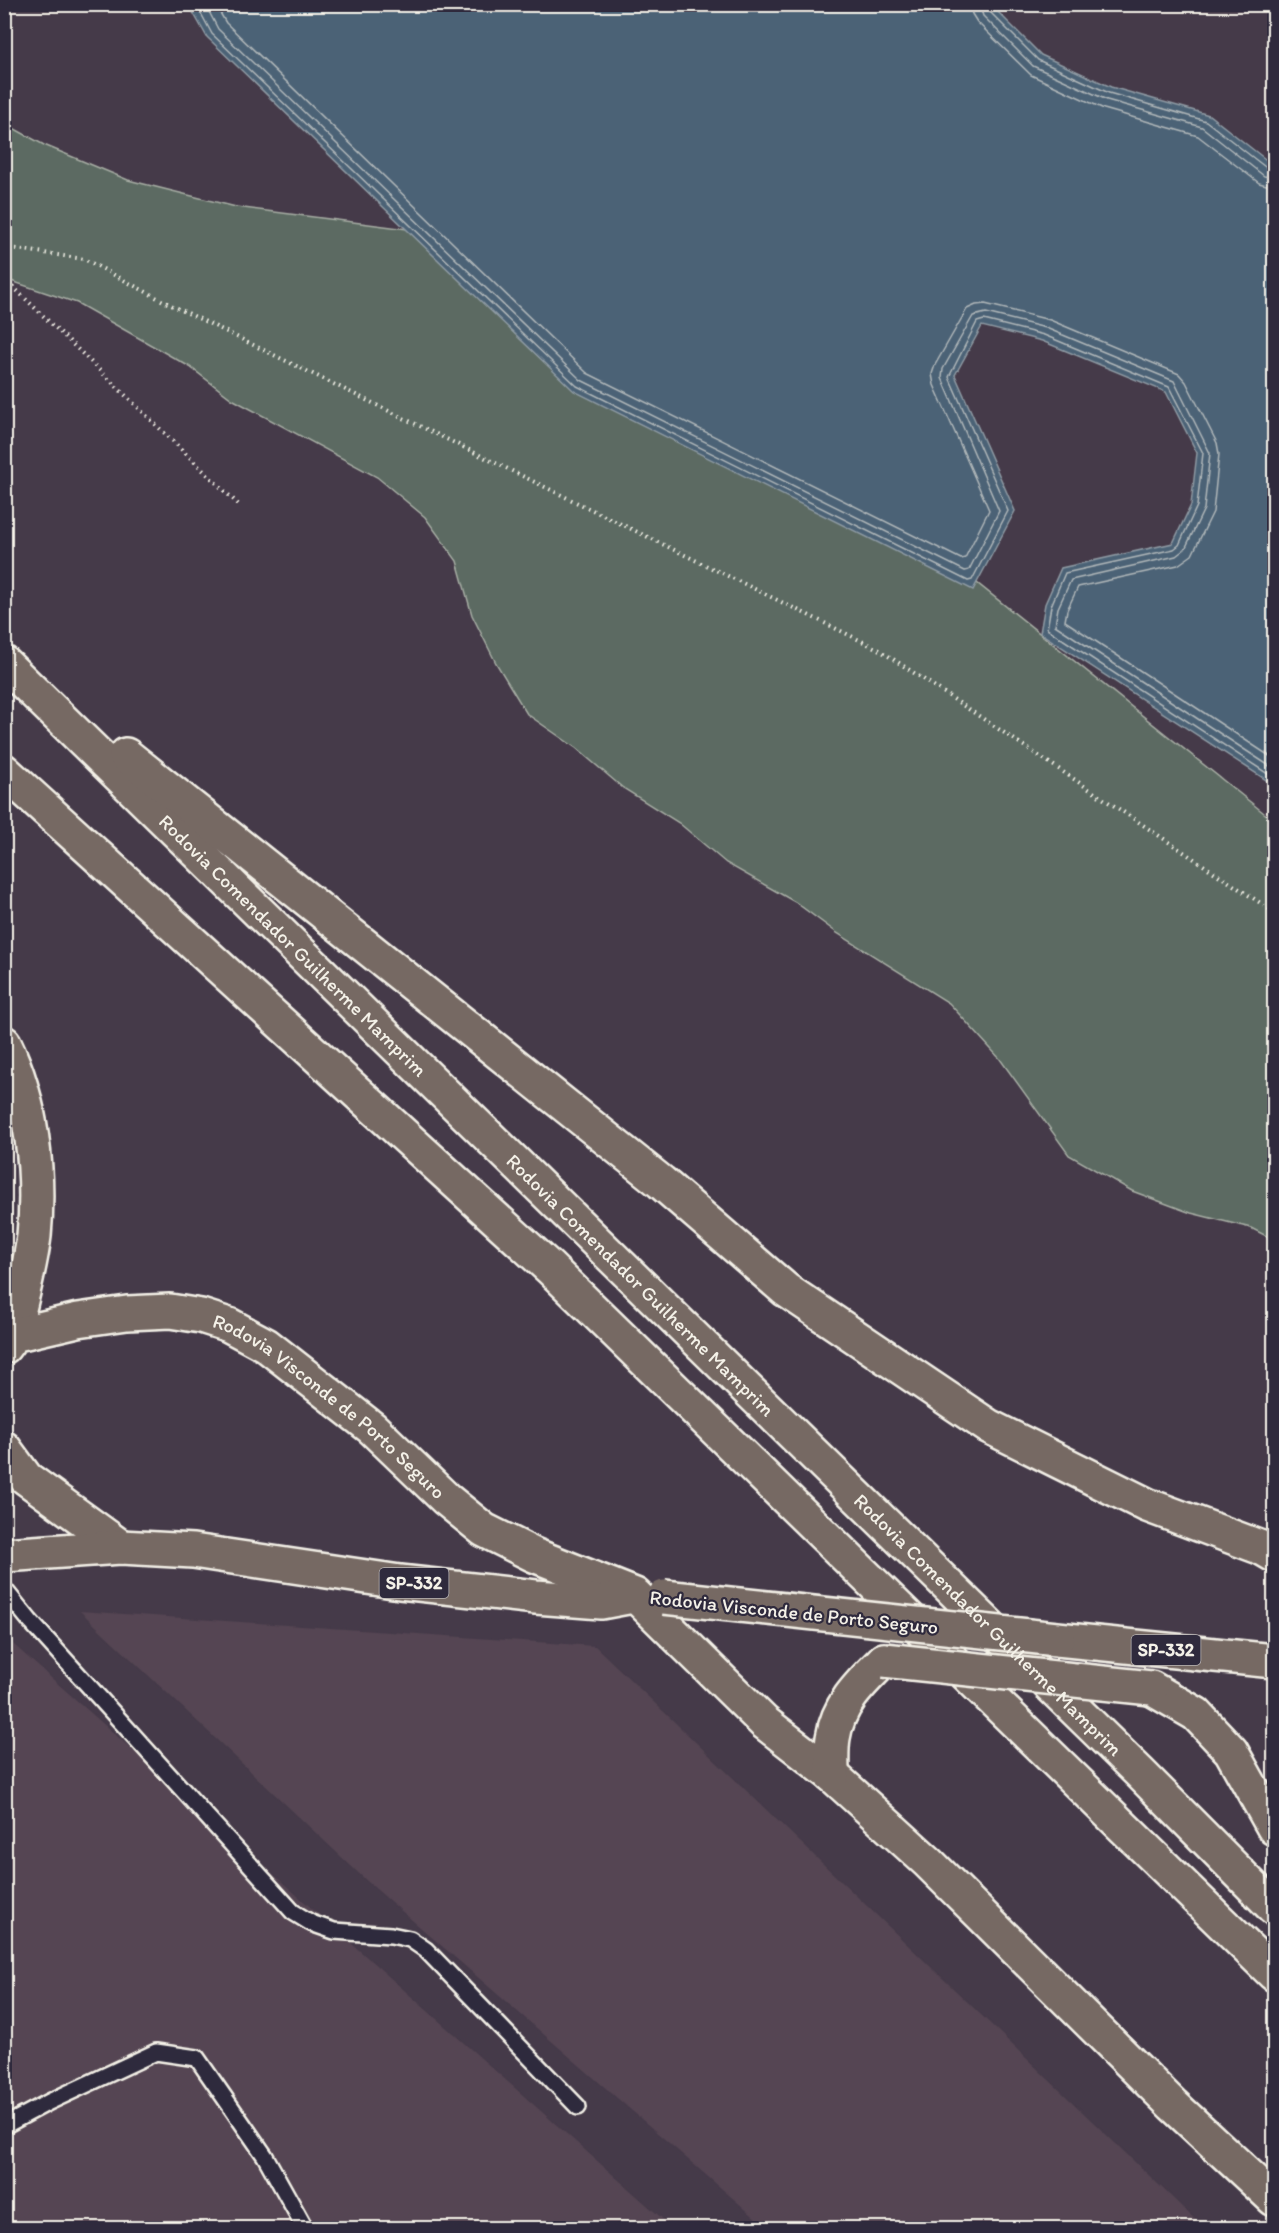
<svg xmlns="http://www.w3.org/2000/svg" width="1279" height="2233" viewBox="0 0 1279 2233" font-family="Itim,sans-serif">
<rect width="100%" height="100%" fill="#453a49"/>
<filter id="ink" filterUnits="userSpaceOnUse"><feTurbulence type="fractalNoise" baseFrequency=".0167" numOctaves="2"/><feDisplacementMap in="SourceGraphic" scale="12" xChannelSelector="R" yChannelSelector="G"/><feConvolveMatrix kernelMatrix="1 2 1 2 8 2 1 2 1" color-interpolation-filters="sRGB"/></filter>
<g filter="url(#ink)">
<g fill="#544552">
<polygon points="80,1611 595,1646 1204,2228 767,2228 368,1882"/>
<polygon points="5,1637 673,2228 5,2228"/>
</g>
<polygon fill="#5b6b62" stroke="#a8aea5" stroke-width="1.5" points="4,123 44,145 128,180 236,207 423,231 651,322 1274,821 1274,1240 1251,1228 1191,1213 1132,1191 1069,1155 1000,1059 949,1003 837,933 795,902 726,863 679,823 623,788 576,748 527,714 496,663 472,615 457,561 425,517 377,477 232,399 190,367 77,303 5,279"/>
<polygon fill="#4c6276" stroke="#8f9ba4" stroke-width="1.5" points="189,5 991,5 1041,55 1111,87 1209,115 1274,166 1274,785 1040,633 1045,604 1061,568 1173,543 1191,505 1197,453 1166,392 1042,341 982,326 955,375 1015,511 973,590 574,391 207,37"/>
<g fill="none" stroke-linecap="round" stroke-linejoin="round">
<g stroke="#b1b8ba" stroke-width="1.5">
<polyline points="196,4 212,34 577,386 968,581 972,580 1008,511 949,377 977,322 984,320 1044,335 1169,387 1203,453 1197,506 1179,545 1174,549 1065,573 1051,606 1047,629 1274,778"/>
<polyline points="205,4 218,29 581,380 965,571 969,570 999,511 942,378 943,369 973,316 986,313 1046,328 1174,381 1210,453 1204,509 1185,549 1176,556 1071,580 1058,608 1055,625 1274,769"/>
<polyline points="215,4 226,23 587,373 961,559 965,558 989,510 934,385 932,374 935,365 967,309 976,305 985,304 1050,320 1179,374 1186,382 1217,443 1219,454 1213,512 1192,555 1178,565 1078,587 1067,610 1065,621 1274,759"/>
<polyline points="970,4 972,14 977,22 1031,75 1104,109 1198,136 1259,183 1274,187"/>
<polyline points="979,4 983,16 1033,66 1107,100 1202,127 1264,176 1274,178"/>
<polyline points="987,4 989,11 1038,60 1109,93 1206,121 1269,170 1274,171"/>
</g>
<g stroke="#f4f1e8" stroke-width="20">
<g id="service">
<polyline points="4,1589 30,1621 293,1912 311,1923 334,1931 391,1935 410,1939 426,1950 578,2107"/>
<polyline points="4,2126 49,2102 156,2052 197,2058 265,2156 305,2228"/>
</g>
</g>
<g stroke="#f4f1e8" stroke-width="38">
<g id="primary">
<path id="s1" d="M4,663l1136,1110 134,135"/>
<polyline points="126,755 661,1182 786,1290 988,1426 1147,1505 1262,1548 1274,1555"/>
<polyline points="4,771 550,1268 1274,1974"/>
<path d="M4,1043c28,57 36,130 30,193 -4,33 -14,66 -21,99"/>
<path id="s2" d="M4,1347l9,-12 65,-15 49,-7 43,-2 31,5 28,9 37,20 106,83 74,71 38,31 50,25 101,40 129,127 68,53 96,87 245,243 101,94"/>
<polyline points="4,1448 26,1478 121,1547"/>
<polyline points="4,1555 121,1547 193,1551 400,1582 536,1597 601,1602 633,1596"/>
<polyline points="1057,1639 1274,1661"/>
<polyline points="1151,1688 1196,1714 1231,1751 1274,1828"/>
<path d="M832,1775c0,-12 -1,-25 1,-37 5,-34 28,-55 51,-78"/>
</g>
</g>
<g stroke="#f4f1e8" stroke-width="4" stroke-dasharray="1.5 4.5" stroke-linecap="butt">
<polyline points="4,247 84,259 169,304 878,649 1274,912"/>
<polyline points="4,278 239,505"/>
</g>
<use href="#service" stroke="#2f2a3d" stroke-width="15"/>
<use href="#primary" stroke="#766964" stroke-width="33"/>
<g stroke="#f4f1e8" stroke-width="38" stroke-linecap="butt">
<g id="primary-bridge">
<polyline points="664,1597 1057,1639"/>
<polyline points="884,1660 1151,1688"/>
</g>
</g>
<use href="#primary-bridge" stroke="#766964" stroke-width="33"/>
</g>
</g>
<g text-anchor="middle" dominant-baseline="central" stroke-width="4.5" stroke-linejoin="round" paint-order="stroke">
<g fill="#2f2a3d" stroke="#b9b5b5" stroke-width="1.5">
<rect x="379.5" y="1568" width="69" height="30" rx="4.5"/>
<rect x="1131.5" y="1635" width="69" height="30" rx="4.5"/>
</g>
<g font-size="18" font-weight="bold" fill="#f4f1e8">
<text x="414" y="1583">SP-332</text>
<text x="1166" y="1650">SP-332</text>
</g>
<g font-size="20" fill="#f4f1e8" stroke="#2f2a3d">
<text stroke="none"><textPath href="#s1" startOffset="404">Rodovia Comendador Guilherme Mamprim</textPath></text>
<text stroke="none"><textPath href="#s1" startOffset="890">Rodovia Comendador Guilherme Mamprim</textPath></text>
<text stroke="none"><textPath href="#s2" startOffset="364">Rodovia Visconde de Porto Seguro</textPath></text>
<text transform="translate(794 1612) rotate(6)">Rodovia Visconde de Porto Seguro</text>
<text stroke="none"><textPath href="#s1" startOffset="1376">Rodovia Comendador Guilherme Mamprim</textPath></text>
</g>
</g>
<rect width="1279" height="2233" fill="none" stroke="#2f2a3d" stroke-width="24"/>
<rect x="12" y="12" width="1255" height="2209" fill="none" stroke="#f4f1e8" stroke-width="2" filter="url(#ink)"/>
</svg>
